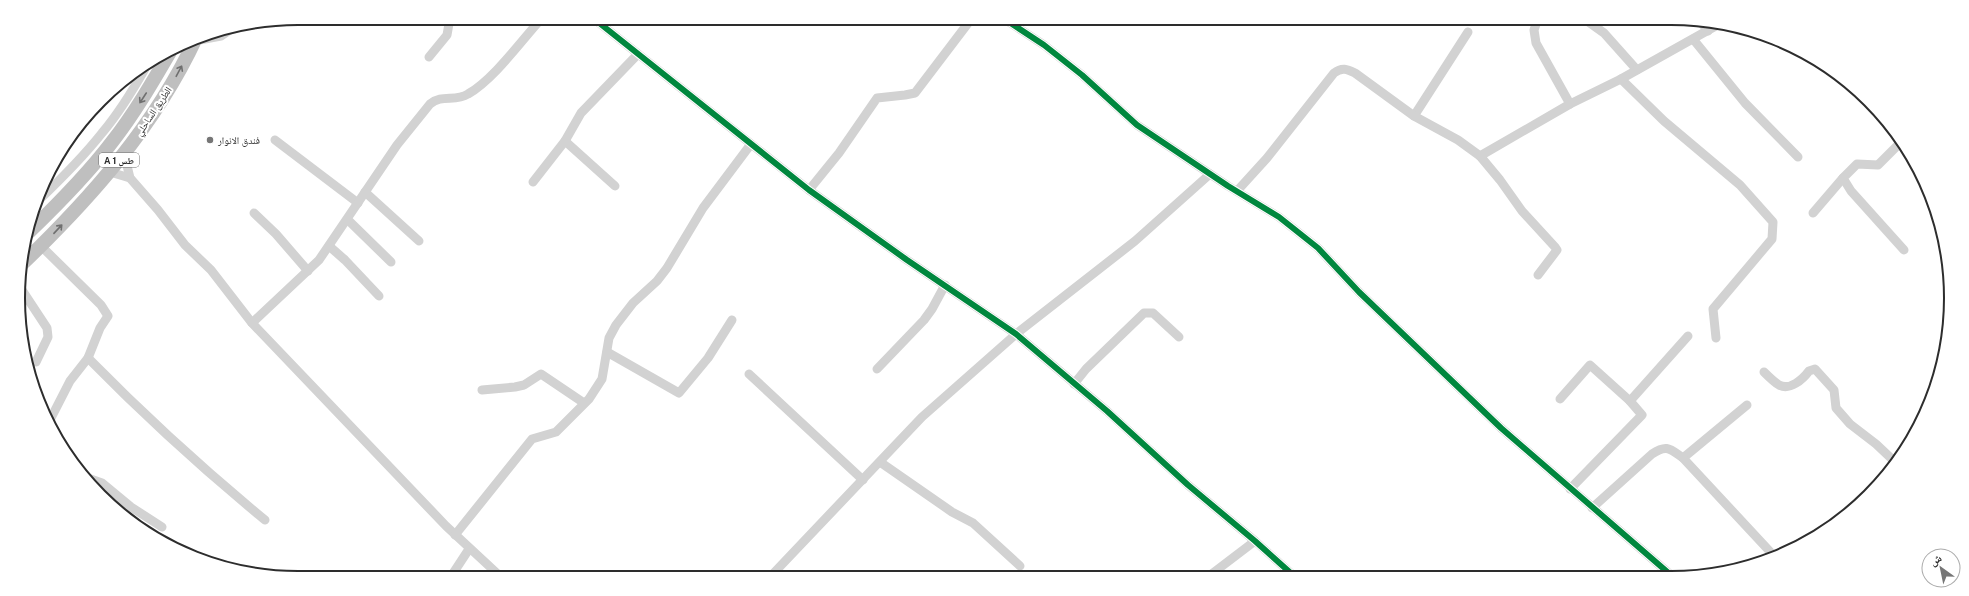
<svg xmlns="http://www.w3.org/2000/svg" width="1969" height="596" viewBox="0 0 1969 596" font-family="'Public Sans','Noto Naskh Arabic',sans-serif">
<rect width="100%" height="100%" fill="#fff"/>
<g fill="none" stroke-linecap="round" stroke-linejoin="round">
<g stroke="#d2d2d2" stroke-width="9">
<polyline points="593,18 809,190 907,260 1016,334 1107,411 1188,485 1255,541 1294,576"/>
<polyline points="1003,18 1044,45 1082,75 1137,125 1228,186 1279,217 1318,248 1359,292 1501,428 1672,576"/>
<polyline points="1538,18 1534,30 1536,43 1570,104"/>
<polyline points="1583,18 1604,33 1637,70"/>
<polyline points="1700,21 1708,31"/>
<polyline points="1693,39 1745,103 1798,157"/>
<polyline points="194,41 221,36 237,25"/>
<polyline points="429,57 447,35 450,18"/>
<polyline points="1621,79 1664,121 1740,185 1773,222 1772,239 1713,309 1716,338"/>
<polyline points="1414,116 1468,32"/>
<polyline points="275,140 358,203"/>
<polyline points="565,141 615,186"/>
<polyline points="1902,141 1878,165 1857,164 1843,178 1851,191 1904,250"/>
<polyline points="124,153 130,178 158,210 185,245 211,270 252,323 446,526 502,578"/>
<polyline points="1480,156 1500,180 1522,211 1555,247 1557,250 1538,275"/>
<polyline points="110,172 130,178"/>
<polyline points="533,182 565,141 581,113 638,54"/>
<polyline points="809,190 839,153 877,98 905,95 915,93 972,18"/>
<path d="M1237,191l30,-33 67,-85c8,-6 13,-4 21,0l59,43 44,24 22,16 90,-52 51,-25 100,-56"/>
<polyline points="365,192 419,241"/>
<path d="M39,200c22,-21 44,-43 63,-67 17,-20 31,-43 44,-66"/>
<polyline points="254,213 276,234 308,271"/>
<polyline points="1813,213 1843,178"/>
<polyline points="348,220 391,262"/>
<polyline points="41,246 101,305 108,316 100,328 88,358 70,381 50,420"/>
<polyline points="329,246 345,260 379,296"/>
<polyline points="20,287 47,328 48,337 36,362"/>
<path d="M252,323l67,-63 78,-115 33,-41c12,-10 25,-2 38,-10 26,-15 53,-53 74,-76"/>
<polyline points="607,352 679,393 708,358 732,320"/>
<path d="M88,358c56,57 115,111 177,162"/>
<polyline points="877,369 924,320 932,309 945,285"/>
<path d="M1764,372c4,4 10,10 15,13 11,6 24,-6 30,-14l6,-2 19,21 2,18 14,16 26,20 18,17"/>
<polyline points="749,374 863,480"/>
<polyline points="1074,384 1086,369 1144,313 1153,313 1179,337"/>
<polyline points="482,390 515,387 524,385 541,374 584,403"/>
<polyline points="1560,399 1590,365 1630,401"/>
<polyline points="1683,458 1747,405"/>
<polyline points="880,462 952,512 973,523 1020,566"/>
<polyline points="85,477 102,483 131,507 162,527"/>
<polyline points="1570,489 1642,415 1630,401 1688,336"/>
<path d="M1592,508l60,-54c15,-10 18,-5 31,4l92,99"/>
<polyline points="455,535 532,439 556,432 589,399 602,379 609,338 616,325 633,303 657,281 667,268 703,208 751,144"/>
<polyline points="1209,576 1255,541"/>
<polyline points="770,577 922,417 1016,334 1135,241 1210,174"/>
<polyline points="450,578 469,549"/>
</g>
<g stroke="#bfbfbf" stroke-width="14">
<path d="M29,232c29,-28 58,-57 83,-90 22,-28 40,-59 58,-90"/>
<path d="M20,266c70,-67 135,-140 176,-228"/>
</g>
<g stroke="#fff" stroke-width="8">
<g id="cycleway">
<polyline points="593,18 809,190 907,260 1016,334 1107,411 1188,485 1255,541 1294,576"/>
<polyline points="1003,18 1044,45 1082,75 1137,125 1228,186 1279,217 1318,248 1359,292 1501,428 1672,576"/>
</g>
</g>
<use href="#cycleway" stroke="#00873e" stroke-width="6"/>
</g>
<defs><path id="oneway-shaft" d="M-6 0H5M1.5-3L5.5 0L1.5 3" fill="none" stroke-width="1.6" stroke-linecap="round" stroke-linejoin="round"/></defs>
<g stroke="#6f6f6f">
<use href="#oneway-shaft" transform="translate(179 71) rotate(-62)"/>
<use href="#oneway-shaft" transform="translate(143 98) rotate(123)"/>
<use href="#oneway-shaft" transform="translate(58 229) rotate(-47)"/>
</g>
<circle fill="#767676" stroke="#fff" stroke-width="1.5" cx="210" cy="140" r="4"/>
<g text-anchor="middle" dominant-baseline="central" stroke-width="4" stroke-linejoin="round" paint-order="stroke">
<rect fill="#fff" stroke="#6c6c6c" stroke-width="1" x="99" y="153" width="40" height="14" rx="3"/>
<g font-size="9" font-weight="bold" fill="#2d2d2d">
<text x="119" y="160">A 1 طس</text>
</g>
<g font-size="10" fill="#2d2d2d" stroke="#fff">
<text transform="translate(153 111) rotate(-56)">الطريق الساحلي</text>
</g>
<g font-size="10" fill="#2d2d2d" stroke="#fff" text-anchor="start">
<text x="218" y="140">فندق الانوار</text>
</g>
</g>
<path d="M0 0H1969V596H0ZM298 25H1671A273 273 0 0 1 1944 298V298A273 273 0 0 1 1671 571H298A273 273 0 0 1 25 298V298A273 273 0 0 1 298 25Z" fill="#fff" fill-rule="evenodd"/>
<path fill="none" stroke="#2d2d2d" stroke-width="2" d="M298 25H1671A273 273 0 0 1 1944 298V298A273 273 0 0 1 1671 571H298A273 273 0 0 1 25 298V298A273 273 0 0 1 298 25Z"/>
<g transform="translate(1941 568) rotate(327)"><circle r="19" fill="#ffffff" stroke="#ababab"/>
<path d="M0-3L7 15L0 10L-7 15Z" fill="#767676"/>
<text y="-6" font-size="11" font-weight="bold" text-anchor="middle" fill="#2d2d2d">ش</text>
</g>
</svg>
